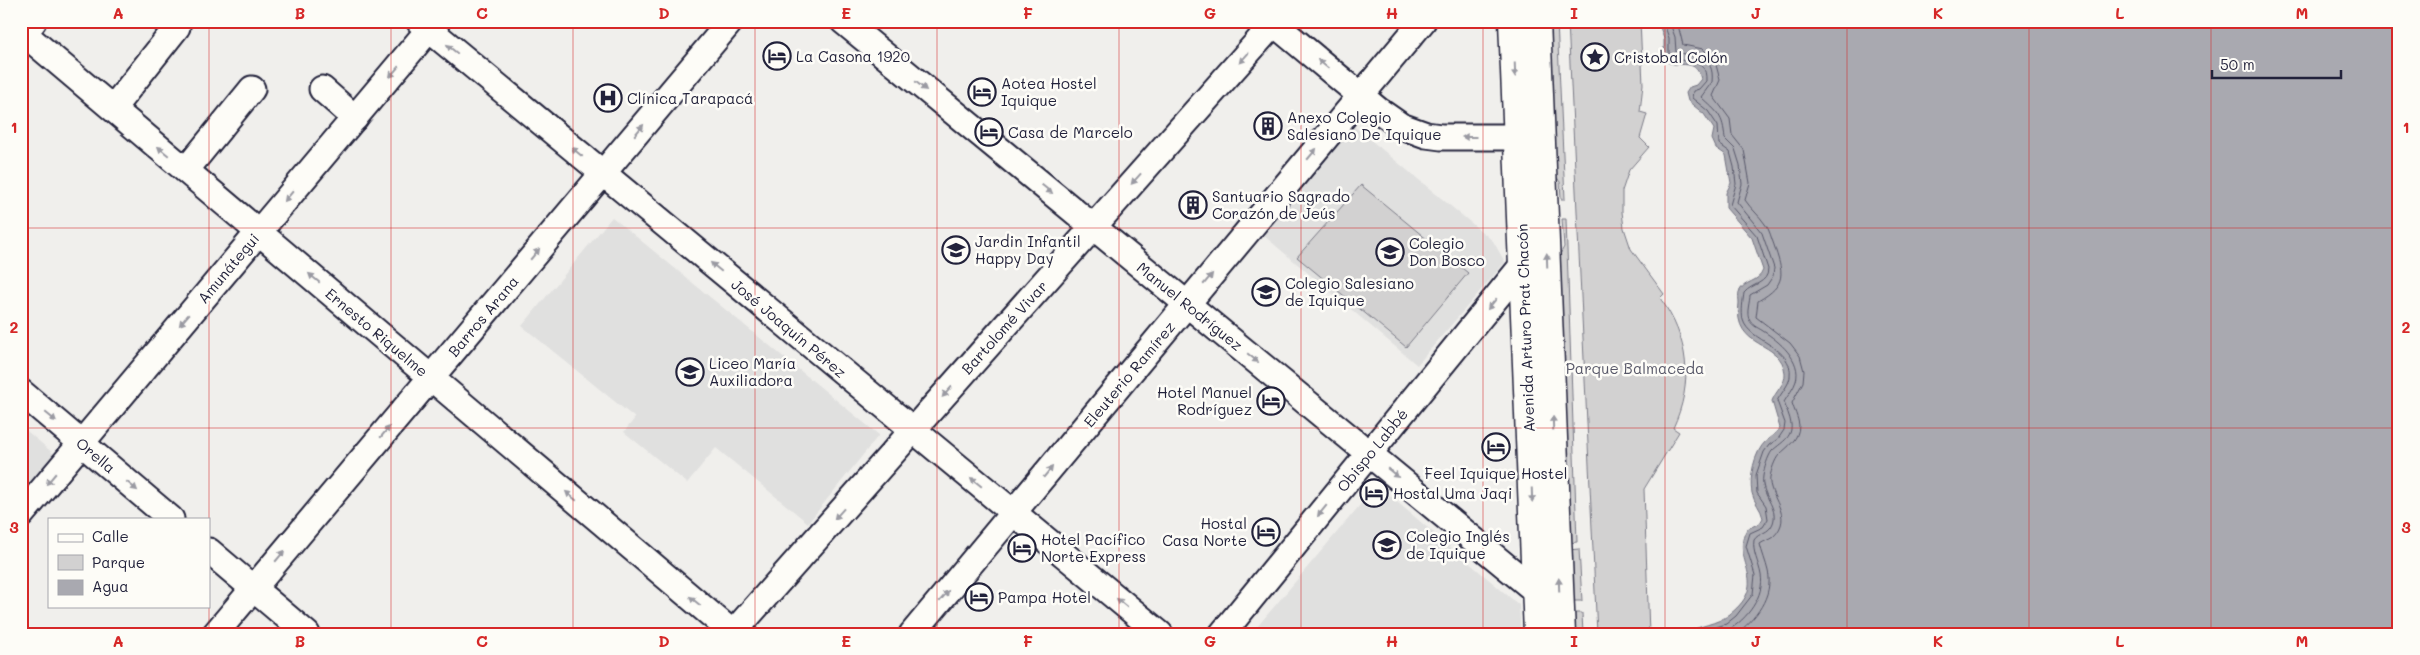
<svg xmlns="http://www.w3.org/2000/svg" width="2420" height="655" viewBox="0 0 2420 655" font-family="Mali,sans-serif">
<rect width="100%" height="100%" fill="#f0efec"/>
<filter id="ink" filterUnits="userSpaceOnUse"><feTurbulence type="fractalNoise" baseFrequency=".02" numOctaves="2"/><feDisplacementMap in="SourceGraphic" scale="10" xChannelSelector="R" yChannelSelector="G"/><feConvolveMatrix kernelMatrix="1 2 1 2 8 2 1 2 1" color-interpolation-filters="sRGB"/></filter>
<g filter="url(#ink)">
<g fill="#e0e0df">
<polygon points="1350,123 1493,241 1505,262 1417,365 1263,235"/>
<polygon points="612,217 879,435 808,523 716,448 687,483 624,432 635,418 522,326"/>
<polygon points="21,426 54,454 21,494"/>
<polygon points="1377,485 1519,605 1521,634 1251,634"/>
</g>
<g fill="#d2d1d1" stroke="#7a7a86">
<polygon points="1546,21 1557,21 1565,199 1561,199 1560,182 1552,170"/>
<path d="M1568,21h72l3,63 -3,28 7,2 -7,24 9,9 -20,23 -7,21v21l2,16 7,21 33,45 -4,4c29,40 34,85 13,130l6,4 -35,57 5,145h-52z"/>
<polygon points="1361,185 1468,273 1406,347 1297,257"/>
<polygon points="1562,219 1566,219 1577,542 1568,543 1557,260 1564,247"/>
<polygon points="1579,549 1582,601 1570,601 1568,550"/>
<polygon points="1571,613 1582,613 1583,634 1572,634"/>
</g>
<path fill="#a9a9b0" stroke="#737381" d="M1658,21h741v613h-715c14,-9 33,-9 46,-20 42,-33 -1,-54 17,-85l13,-6 3,-5c-2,-10 -9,-15 -11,-25 -3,-15 2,-41 14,-52 5,-5 9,-6 14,-13l-8,-27c3,-9 14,-18 13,-27 -2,-35 -53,-23 -46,-71 0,-4 -1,-7 0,-11 5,-12 20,-9 24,-22l-11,-32 -26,-30v-15l5,-10 -5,-28 -10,-7 -4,-9 2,-10 -10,-15 -16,-13 -2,-8 4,-6 6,-2 5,-6c-6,-24 -22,-8 -37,-19v-21z"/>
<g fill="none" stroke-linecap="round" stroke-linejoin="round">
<g stroke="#58586a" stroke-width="1">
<path d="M1663,21l6,17v20c16,6 38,-4 37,23l-7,8 -6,2 -1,7 16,13 10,15 1,18 11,8 4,15 2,17 -6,21 27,31 11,33c0,15 -16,14 -24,24 -1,7 -3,19 -1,27 6,22 51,26 47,57 -1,8 -9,16 -13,24l8,22 -1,7 -6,9 -9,6 -5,7 -8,23 1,18 9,13 2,13 -5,8 -13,6 -4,13 9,29 -2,19 -17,22 -10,8 -32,10"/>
<path d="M1669,21l6,16 1,15c18,5 39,2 36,30l-11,15c17,16 22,18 24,42l10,10 5,16 2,19 -5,18 25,31 12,35 -1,8 -6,9 -17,10c0,7 -4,17 -1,24 3,7 8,8 14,12 16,10 39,29 33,50 -2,7 -8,14 -12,21 2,7 6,14 7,22 2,14 -11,19 -19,27 -4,5 -8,18 -9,25 -3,19 16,31 10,47 -4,11 -14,9 -19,17 -2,12 5,23 7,35 4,20 -14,45 -33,55 -4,2 -10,2 -15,4"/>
<path d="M1677,21l6,24 20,4 12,12 5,19 -7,16 17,23 2,16 12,15 6,33 -5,17c6,9 14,15 20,24 5,6 6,14 9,21 9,28 14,39 -16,56l-2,16 34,26 10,13 4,15 -1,11 -11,21c2,7 6,14 7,22 0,15 -11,21 -20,30 -4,4 -8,16 -9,22 -3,20 26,38 3,60 -4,3 -9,4 -13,7 2,9 6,18 8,27 6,25 -13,49 -32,63"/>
</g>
<g stroke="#22223b" stroke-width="29">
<g id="minor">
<polyline points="419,21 1160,634"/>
<polyline points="843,21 1536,591"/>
<polyline points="1271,21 1378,110 1401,126 1426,135 1441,137 1517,137"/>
<polyline points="21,31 734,634"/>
<polyline points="322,89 355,118"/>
<polyline points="113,108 177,27"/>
<polyline points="186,170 252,89"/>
<polyline points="21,392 171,519"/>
<polyline points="21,515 436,21"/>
<polyline points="209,551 307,634"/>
<polyline points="215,634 731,21"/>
<polyline points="732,634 1276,21"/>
<polyline points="912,634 1423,21"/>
<polyline points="1222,634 1522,266"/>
</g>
</g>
<g stroke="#22223b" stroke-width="31">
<g id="major">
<polyline points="1513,21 1538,634"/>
<polyline points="1536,21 1561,634"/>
<polyline points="21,33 32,21"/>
</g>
</g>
<use href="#minor" stroke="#fdfcf7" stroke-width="25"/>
<use href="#major" stroke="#fdfcf7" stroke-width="28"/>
</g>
<defs><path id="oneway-solid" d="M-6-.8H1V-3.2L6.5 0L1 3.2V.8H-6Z" transform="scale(1.25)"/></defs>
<g fill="#9a9aa2">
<use href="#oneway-solid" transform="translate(452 49) rotate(-140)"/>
<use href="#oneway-solid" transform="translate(1244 58) rotate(132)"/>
<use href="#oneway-solid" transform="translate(1323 64) rotate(-140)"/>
<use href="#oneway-solid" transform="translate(1515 70) rotate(88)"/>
<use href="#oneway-solid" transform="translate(394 72) rotate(130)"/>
<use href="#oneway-solid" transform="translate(921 86) rotate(39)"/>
<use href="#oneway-solid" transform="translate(639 130) rotate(-50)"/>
<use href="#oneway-solid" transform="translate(1469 137) rotate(-180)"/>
<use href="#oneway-solid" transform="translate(163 151) rotate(-140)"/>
<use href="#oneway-solid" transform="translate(577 152) rotate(-140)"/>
<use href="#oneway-solid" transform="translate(1312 154) rotate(-50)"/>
<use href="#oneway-solid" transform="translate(1136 179) rotate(132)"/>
<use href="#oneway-solid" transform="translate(1047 189) rotate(39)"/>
<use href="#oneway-solid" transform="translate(289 196) rotate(130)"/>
<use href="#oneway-solid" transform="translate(535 254) rotate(-50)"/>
<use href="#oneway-solid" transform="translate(1547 260) rotate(-92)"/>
<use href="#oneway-solid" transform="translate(716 267) rotate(-140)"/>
<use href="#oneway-solid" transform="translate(314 278) rotate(-140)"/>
<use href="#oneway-solid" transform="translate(1208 279) rotate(-50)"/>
<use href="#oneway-solid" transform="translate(1492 304) rotate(129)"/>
<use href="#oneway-solid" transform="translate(184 320) rotate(130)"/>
<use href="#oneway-solid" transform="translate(1253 358) rotate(39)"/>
<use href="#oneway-solid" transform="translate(947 392) rotate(132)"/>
<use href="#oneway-solid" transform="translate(51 417) rotate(40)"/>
<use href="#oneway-solid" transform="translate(1553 423) rotate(-92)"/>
<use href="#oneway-solid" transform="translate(385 432) rotate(-50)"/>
<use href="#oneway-solid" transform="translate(1048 472) rotate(-50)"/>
<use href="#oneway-solid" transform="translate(1393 473) rotate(39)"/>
<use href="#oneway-solid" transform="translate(51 479) rotate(130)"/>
<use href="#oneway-solid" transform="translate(976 482) rotate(-141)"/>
<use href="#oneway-solid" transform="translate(132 486) rotate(40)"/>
<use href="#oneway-solid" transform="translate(1532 495) rotate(88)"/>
<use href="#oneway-solid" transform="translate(571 496) rotate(-140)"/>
<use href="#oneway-solid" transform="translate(1322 511) rotate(129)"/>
<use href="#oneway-solid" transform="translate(839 514) rotate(132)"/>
<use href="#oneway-solid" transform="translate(280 556) rotate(-50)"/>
<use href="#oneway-solid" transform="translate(1559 585) rotate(-92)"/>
<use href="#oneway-solid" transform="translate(944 596) rotate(-50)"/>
<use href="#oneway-solid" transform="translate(695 601) rotate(-140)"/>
<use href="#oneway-solid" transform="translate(1122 603) rotate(-140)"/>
</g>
</g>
<path fill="none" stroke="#d62828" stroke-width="1" stroke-opacity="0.55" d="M209,21v613M391,21v613M573,21v613M755,21v613M937,21v613M1119,21v613M1301,21v613M1483,21v613M1665,21v613M1847,21v613M2029,21v613M2211,21v613M21,228h2378M21,428h2378"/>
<defs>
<g id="hotel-ring" transform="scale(1.4375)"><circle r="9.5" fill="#fdfcf7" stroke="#22223b" stroke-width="1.5"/><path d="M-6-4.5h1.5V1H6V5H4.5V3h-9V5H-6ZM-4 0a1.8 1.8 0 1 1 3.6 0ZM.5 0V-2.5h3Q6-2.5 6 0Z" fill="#22223b"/></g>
<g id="sight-ring" transform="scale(1.4375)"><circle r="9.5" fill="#fdfcf7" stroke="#22223b" stroke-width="1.5"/><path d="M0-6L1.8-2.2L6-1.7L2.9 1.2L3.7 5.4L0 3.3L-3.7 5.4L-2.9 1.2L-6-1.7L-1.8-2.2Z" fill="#22223b"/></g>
<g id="hospital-ring" transform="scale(1.4375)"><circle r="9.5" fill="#fdfcf7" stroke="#22223b" stroke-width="1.5"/><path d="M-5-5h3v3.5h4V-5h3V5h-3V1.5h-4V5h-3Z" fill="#22223b"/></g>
<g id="building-ring" transform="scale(1.4375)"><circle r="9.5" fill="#fdfcf7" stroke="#22223b" stroke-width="1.5"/><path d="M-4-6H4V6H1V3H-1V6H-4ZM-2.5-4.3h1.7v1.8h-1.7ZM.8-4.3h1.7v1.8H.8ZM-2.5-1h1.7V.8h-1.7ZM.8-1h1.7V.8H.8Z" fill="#22223b"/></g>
<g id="school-ring" transform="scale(1.4375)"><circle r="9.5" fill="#fdfcf7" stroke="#22223b" stroke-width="1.5"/><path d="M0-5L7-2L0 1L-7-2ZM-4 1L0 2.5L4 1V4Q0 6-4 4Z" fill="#22223b"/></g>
</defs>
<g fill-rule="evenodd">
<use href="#hotel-ring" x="777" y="56"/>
<use href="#sight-ring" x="1595" y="57"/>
<use href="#hotel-ring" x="982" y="92"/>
<use href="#hospital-ring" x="608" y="98"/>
<use href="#building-ring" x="1268" y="126"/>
<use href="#hotel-ring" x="989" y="132"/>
<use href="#building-ring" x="1193" y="205"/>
<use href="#school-ring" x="956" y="250"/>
<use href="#school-ring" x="1390" y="252"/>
<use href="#school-ring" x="1266" y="292"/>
<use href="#school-ring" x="690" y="372"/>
<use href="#hotel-ring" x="1271" y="401"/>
<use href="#hotel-ring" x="1496" y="447"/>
<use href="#hotel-ring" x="1374" y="493"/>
<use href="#hotel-ring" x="1266" y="532"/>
<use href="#school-ring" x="1387" y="545"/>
<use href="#hotel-ring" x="1022" y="548"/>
<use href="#hotel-ring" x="979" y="597"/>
</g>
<g text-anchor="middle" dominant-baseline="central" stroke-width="5" stroke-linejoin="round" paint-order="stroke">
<g font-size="15" fill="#22223b" stroke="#fdfcf7" text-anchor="start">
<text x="796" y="56">La Casona 1920</text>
<text x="1614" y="57">Cristobal Colón</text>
<text x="1001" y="83">Aotea Hostel<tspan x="1001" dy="17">Iquique</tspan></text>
<text x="627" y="98">Clínica Tarapacá</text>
<text x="1287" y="117">Anexo Colegio<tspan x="1287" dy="17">Salesiano De Iquique</tspan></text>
<text x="1008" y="132">Casa de Marcelo</text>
<text x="1212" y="196">Santuario Sagrado<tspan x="1212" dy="17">Corazón de Jeús</tspan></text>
<text x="975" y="241">Jardin Infantil<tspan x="975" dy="17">Happy Day</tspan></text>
<text x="1409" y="243">Colegio<tspan x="1409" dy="17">Don Bosco</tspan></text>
<text x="1285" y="283">Colegio Salesiano<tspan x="1285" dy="17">de Iquique</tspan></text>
<text x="709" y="363">Liceo María<tspan x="709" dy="17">Auxiliadora</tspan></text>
<text x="1252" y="392" text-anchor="end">Hotel Manuel<tspan x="1252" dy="17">Rodríguez</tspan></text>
<text x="1496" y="473" text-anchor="middle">Feel Iquique Hostel</text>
<text x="1393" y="493">Hostal Uma Jaqi</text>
<text x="1247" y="523" text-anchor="end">Hostal<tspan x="1247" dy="17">Casa Norte</tspan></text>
<text x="1406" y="536">Colegio Inglés<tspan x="1406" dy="17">de Iquique</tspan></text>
<text x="1041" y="539">Hotel Pacífico<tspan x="1041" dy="17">Norte Express</tspan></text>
<text x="998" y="597">Pampa Hotel</text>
</g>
<g font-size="15" fill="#22223b" stroke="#fdfcf7">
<text transform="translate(228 268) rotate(-50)">Amunátegui</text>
<text transform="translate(1190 306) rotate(39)">Manuel Rodríguez</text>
<text transform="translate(483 316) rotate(-50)">Barros Arana</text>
<text transform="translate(1004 327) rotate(-48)">Bartolomé Vivar</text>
<text transform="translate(789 328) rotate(40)">José Joaquín Pérez</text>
<text transform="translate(1525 328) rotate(-92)">Avenida Arturo Prat Chacón</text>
<text transform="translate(377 332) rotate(40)">Ernesto Riquelme</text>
<text transform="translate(1129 374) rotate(-50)">Eleuterio Ramírez</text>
<text transform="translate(1372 450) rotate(-51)">Obispo Labbé</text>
<text transform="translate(96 455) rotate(40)">Orella</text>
</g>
<g font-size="15" fill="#575768" stroke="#fdfcf7">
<text x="1635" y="368">Parque Balmaceda</text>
</g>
</g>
<rect width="2420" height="655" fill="none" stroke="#fdfcf7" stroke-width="55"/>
<rect x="48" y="518" width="162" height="90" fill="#fdfcf7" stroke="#a5a5ac"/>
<rect x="58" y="534" width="25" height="8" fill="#fdfcf7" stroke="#a5a5ac"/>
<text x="92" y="542" font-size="15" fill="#22223b">Calle</text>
<rect x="58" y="555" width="25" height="15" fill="#d2d1d1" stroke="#a5a5ac"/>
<text x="92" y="568" font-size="15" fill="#22223b">Parque</text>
<rect x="58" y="580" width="25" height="15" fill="#a9a9b0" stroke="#a5a5ac"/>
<text x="92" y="592" font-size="15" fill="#22223b">Agua</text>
<path d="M2212 70v8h129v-8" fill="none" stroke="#22223b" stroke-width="2.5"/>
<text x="2220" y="70" font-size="15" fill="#22223b" stroke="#fdfcf7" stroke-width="4" paint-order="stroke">50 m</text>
<rect x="28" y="28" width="2364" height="600" fill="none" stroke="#d62828" stroke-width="2"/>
<g font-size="16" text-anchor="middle" font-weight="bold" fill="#d62828">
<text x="118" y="19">A</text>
<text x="300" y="19">B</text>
<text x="482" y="19">C</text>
<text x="664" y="19">D</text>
<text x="846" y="19">E</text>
<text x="1028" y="19">F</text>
<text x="1210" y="19">G</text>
<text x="1392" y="19">H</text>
<text x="1574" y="19">I</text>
<text x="1756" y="19">J</text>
<text x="1938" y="19">K</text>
<text x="2120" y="19">L</text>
<text x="2302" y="19">M</text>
<text x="14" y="133">1</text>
<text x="2406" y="133">1</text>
<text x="14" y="333">2</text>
<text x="2406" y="333">2</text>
<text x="14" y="533">3</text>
<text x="2406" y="533">3</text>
<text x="118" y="647">A</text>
<text x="300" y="647">B</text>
<text x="482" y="647">C</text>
<text x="664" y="647">D</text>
<text x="846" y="647">E</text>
<text x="1028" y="647">F</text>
<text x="1210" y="647">G</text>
<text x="1392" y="647">H</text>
<text x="1574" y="647">I</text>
<text x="1756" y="647">J</text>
<text x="1938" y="647">K</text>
<text x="2120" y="647">L</text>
<text x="2302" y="647">M</text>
</g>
</svg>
